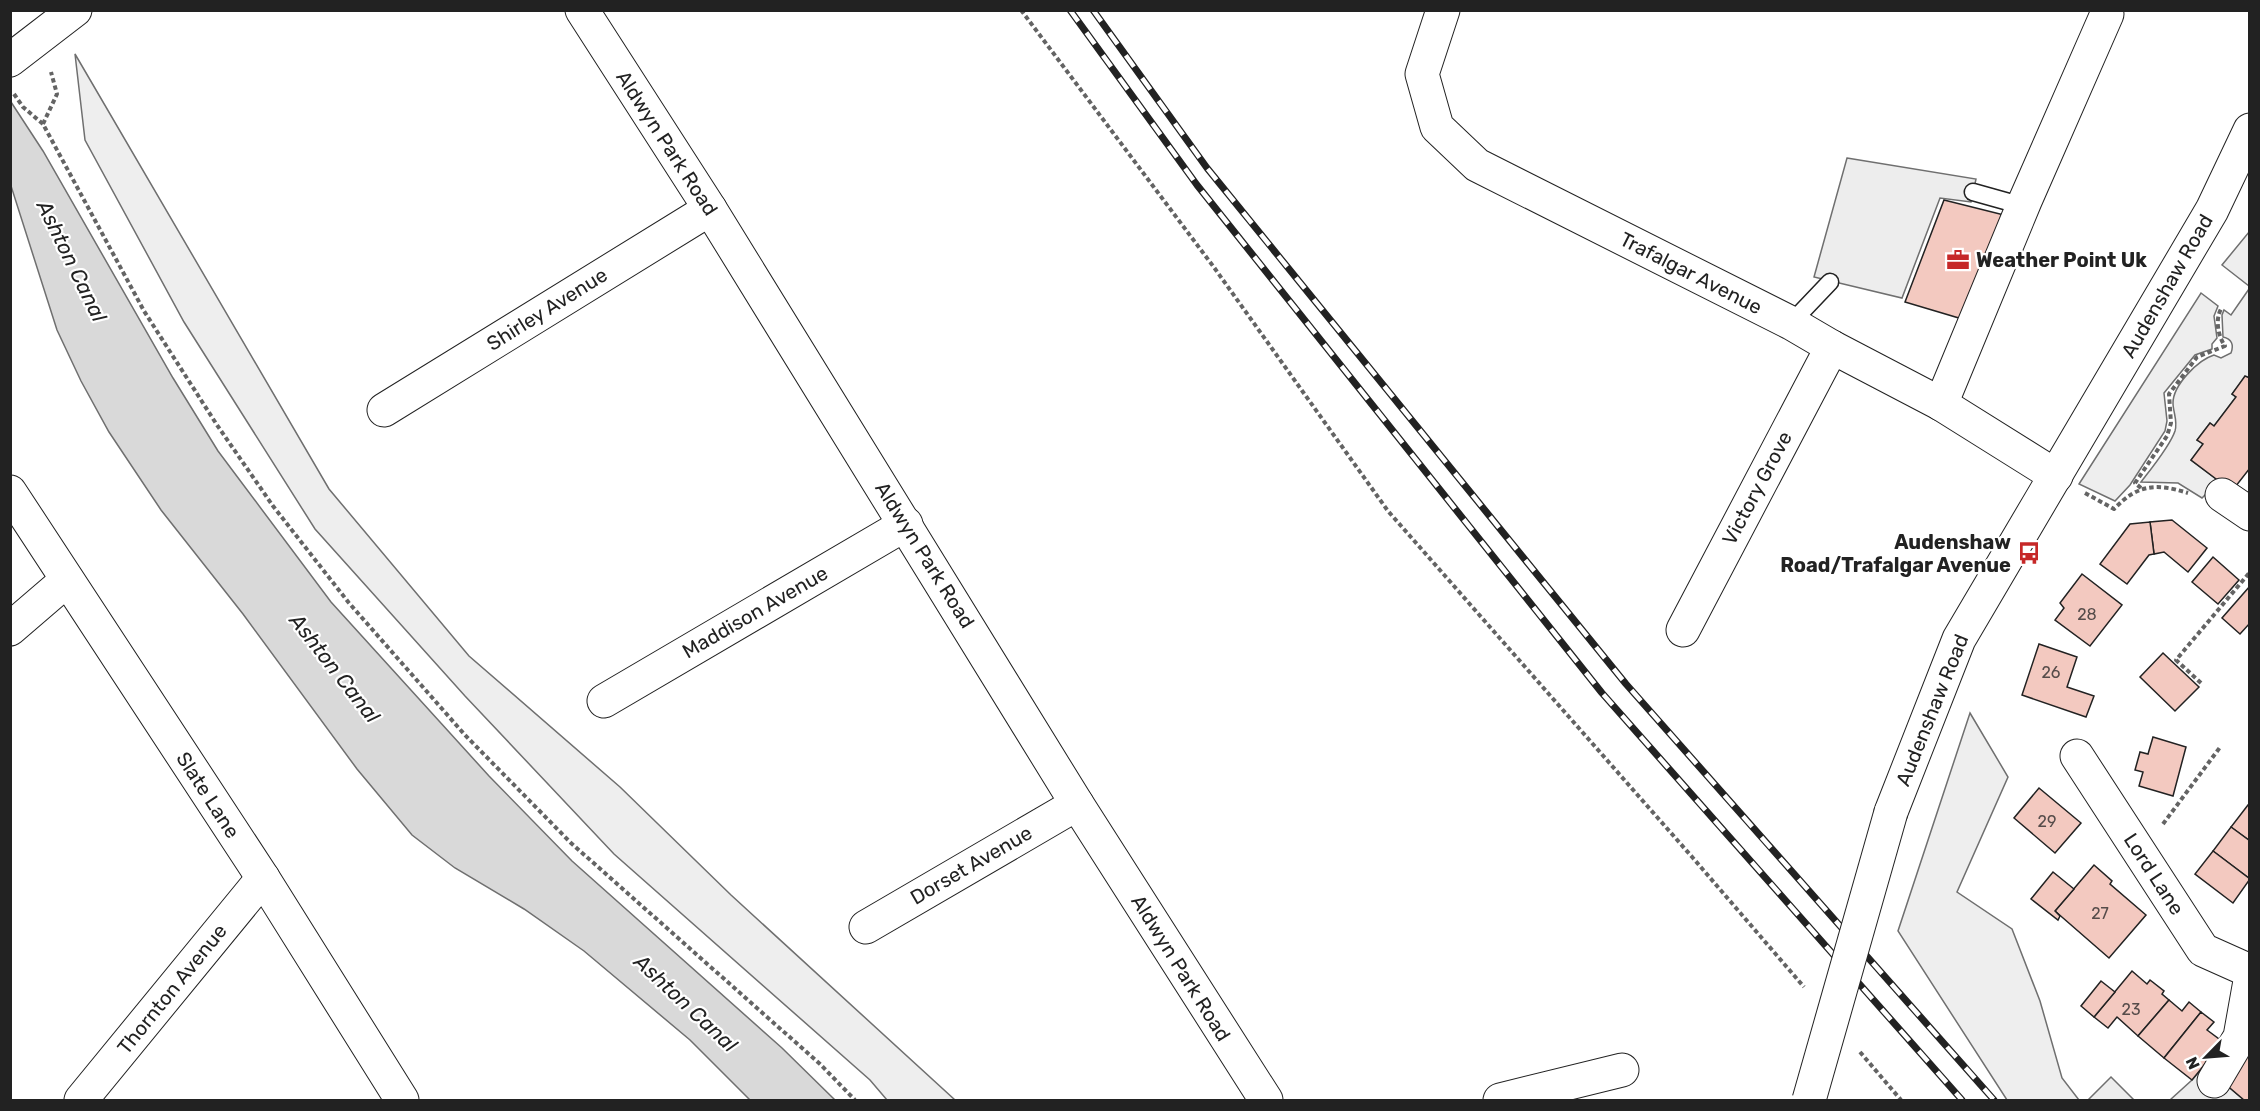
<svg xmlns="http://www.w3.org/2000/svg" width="2260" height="1111" viewBox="0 0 2260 1111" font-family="Rubik,sans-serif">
<rect width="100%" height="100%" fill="#fff"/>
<g fill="#eee" stroke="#6f6f6f" stroke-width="1.5">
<polygon points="75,54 329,489 469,656 620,787 731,895 955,1100 887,1100 870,1080 614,854 465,696 315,529 184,322 85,140"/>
<polygon points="2249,232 2249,286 2222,265"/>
<path d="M2249,289v89l-4,-1 -13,17 4,3 -22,29 -4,-3 -13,17 6,4 -12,16 28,21 -17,17 -24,-15 -37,-1c10,-13 29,-36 34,-51 3,-10 -2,-19 -2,-28 0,-18 25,-43 41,-48l7,3 10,-5c3,-8 1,-14 -8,-16l-1,-22 2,-5 7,5z"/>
<polygon points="2201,293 2218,306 2214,316 2217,338 2212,344 2212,349 2195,355 2164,393 2167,421 2165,431 2130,485 2115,501 2079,484"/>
<polygon points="1970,713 2008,777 1957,892 2012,929 2040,1001 2062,1078 2079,1100 2007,1100 1898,931"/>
</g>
<g fill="#ededed" stroke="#6f6f6f" stroke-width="1.5">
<polygon points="1847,158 1976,179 1971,202 1940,198 1902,298 1814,277"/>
<polygon points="2204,1066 2244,1100 2170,1100 2192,1080"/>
<polygon points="2111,1077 2134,1100 2088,1100"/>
</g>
<polygon fill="#d9d9d9" stroke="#6f6f6f" stroke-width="1.5" points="11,102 43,151 173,378 218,451 331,602 489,776 572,861 782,1048 835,1100 750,1100 690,1040 584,951 524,909 455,868 412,835 357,769 243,614 161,510 109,432 81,381 57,330 11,186"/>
<g fill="#f3c9c0" stroke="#222" stroke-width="1.5">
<polygon points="1944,200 2012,217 1969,321 1905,302"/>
<polygon points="2245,376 2250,378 2250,468 2232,491 2191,460 2203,444 2197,440 2210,423 2214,426 2236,397 2232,394"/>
<polygon points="2172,520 2207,548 2188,572 2164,552 2154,554 2150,522"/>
<polygon points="2150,522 2154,554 2149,555 2127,584 2100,564 2130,524"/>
<polygon points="2213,557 2239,580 2218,604 2192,582"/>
<polygon points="2082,574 2122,605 2090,646 2055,620 2064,608 2060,603"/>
<polygon points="2250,586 2250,623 2240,634 2222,618"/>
<polygon points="2039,644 2077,657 2067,687 2094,696 2086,717 2022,695"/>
<polygon points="2163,653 2199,687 2175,711 2140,677"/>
<polygon points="2153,737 2186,747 2173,796 2139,786 2143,772 2135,770 2140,752 2148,754"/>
<polygon points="2039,788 2081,823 2055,853 2014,818"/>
<polygon points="2248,805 2250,806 2250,841 2231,827"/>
<polygon points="2231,827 2250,841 2250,879 2213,851"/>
<polygon points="2213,851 2250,879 2233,903 2195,874"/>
<polygon points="2094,865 2112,881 2110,884 2146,915 2109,958 2055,911"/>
<polygon points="2053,872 2074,889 2055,911 2060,916 2058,920 2031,899"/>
<polygon points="2132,971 2147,984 2150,980 2164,991 2162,994 2169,1000 2138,1036 2117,1017 2108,1028 2094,1017"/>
<polygon points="2101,981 2115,992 2094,1017 2081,1006"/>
<polygon points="2169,1000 2182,1011 2189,1002 2201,1012 2164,1058 2138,1036"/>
<polygon points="2201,1012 2214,1022 2207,1030 2223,1042 2192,1080 2164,1058"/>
<polygon points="2223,1042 2250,1052 2250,1100 2244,1100 2204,1066"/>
</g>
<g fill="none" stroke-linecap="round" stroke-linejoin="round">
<g stroke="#222" stroke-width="19">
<g id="service">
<polyline points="1973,192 2023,206"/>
<polyline points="1791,323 1830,282"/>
</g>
</g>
<g stroke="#222" stroke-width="35">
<g id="minor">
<polyline points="582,10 710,209 1077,804 1266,1100"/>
<polyline points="1443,10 1422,74 1437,127 1477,165 1791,323 1832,347 1941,404 2056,476"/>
<polyline points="10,60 75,10"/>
<polyline points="1941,404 2025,201 2107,14"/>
<polyline points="384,410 710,209"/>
<polyline points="10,492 263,878 402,1100"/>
<polyline points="2222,495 2250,514"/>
<polyline points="10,629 67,580"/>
<polyline points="1683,630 1832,347"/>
<polyline points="604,701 906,524"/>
<polyline points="2077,756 2203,950 2250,971"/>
<polyline points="866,927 1077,804"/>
<polyline points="2214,1081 2240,1037 2250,981"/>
<polyline points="81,1100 263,878"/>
<polyline points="1500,1100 1622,1070"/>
</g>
</g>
<g stroke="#222" stroke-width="35">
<polyline id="secondary" points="1891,812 1959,639 2212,210 2250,130"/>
</g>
<g stroke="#646464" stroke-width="4" stroke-dasharray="4.5 3" stroke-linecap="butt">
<polyline points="1021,10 1213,266 1388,511 1693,858 1804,987"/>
<polyline points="14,94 23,107 43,124 144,311 217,425 273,506 349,603 465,735 571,843 820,1064 855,1100"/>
<polyline points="43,124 57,94 51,72"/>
<path d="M2141,488l-6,-5 32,-47 4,-13 -2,-29 28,-37 28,-11c-7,-10 -10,-26 -4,-37"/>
<path d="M2085,493l29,16c24,-25 42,-26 74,-16"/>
<polyline points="2201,683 2176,660 2250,572"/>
<polyline points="2163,824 2221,746"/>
<polyline points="1860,1052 1901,1100"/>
</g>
<use href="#service" stroke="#fff" stroke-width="16"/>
<use href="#minor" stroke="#fff" stroke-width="33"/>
<use href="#secondary" stroke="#fff" stroke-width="33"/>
<g stroke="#222" stroke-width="7">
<g id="rail">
<polyline points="1070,10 1197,185 1602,693 1962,1100"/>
<polyline points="1093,10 1207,168 1626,684 1994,1100"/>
</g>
</g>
<use href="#rail" stroke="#fff" stroke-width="4.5" stroke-dasharray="14" stroke-linecap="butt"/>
<g stroke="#222" stroke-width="35" stroke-linecap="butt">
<polyline id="secondary-bridge" points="1809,1100 1891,812"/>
</g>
<use href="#secondary-bridge" stroke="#fff" stroke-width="33"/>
</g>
<defs>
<g id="office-bare" transform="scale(1.8)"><path d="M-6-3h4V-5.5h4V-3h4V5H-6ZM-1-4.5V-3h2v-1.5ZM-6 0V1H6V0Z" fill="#c62828" stroke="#fff" stroke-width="2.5" paint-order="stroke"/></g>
<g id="bus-bare" transform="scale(1.8)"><path d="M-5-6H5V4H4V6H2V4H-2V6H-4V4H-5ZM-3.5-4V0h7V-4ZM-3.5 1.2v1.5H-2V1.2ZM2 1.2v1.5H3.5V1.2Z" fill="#c62828" stroke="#fff" stroke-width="2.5" paint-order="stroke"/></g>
</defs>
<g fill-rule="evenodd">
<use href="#office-bare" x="1958" y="260"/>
<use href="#bus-bare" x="2029" y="553"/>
</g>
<g text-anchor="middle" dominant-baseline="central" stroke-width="4.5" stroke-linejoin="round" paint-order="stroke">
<g font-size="16" fill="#564c4a">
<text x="2087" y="614">28</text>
<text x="2051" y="672">26</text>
<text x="2047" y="821">29</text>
<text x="2100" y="913">27</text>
<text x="2131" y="1009">23</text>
</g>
<g font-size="20" fill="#222" stroke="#fff">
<text transform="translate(667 143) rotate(57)">Aldwyn Park Road</text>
<text transform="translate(1691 273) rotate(27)">Trafalgar Avenue</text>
<text transform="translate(2167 286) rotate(-60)">Audenshaw Road</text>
<text transform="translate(547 309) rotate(-32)">Shirley Avenue</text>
<text transform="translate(1757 488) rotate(-62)">Victory Grove</text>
<text transform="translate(925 555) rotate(58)">Aldwyn Park Road</text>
<text transform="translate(755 612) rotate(-30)">Maddison Avenue</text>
<text transform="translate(1932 710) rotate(-68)">Audenshaw Road</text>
<text transform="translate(208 795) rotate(57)">Slate Lane</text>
<text transform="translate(971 865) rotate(-30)">Dorset Avenue</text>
<text transform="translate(2154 874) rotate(57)">Lord Lane</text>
<text transform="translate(1181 968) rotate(58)">Aldwyn Park Road</text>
<text transform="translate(172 989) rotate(-51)">Thornton Avenue</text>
</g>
<g font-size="20" font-weight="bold" fill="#222" stroke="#fff" text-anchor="start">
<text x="1976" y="260">Weather Point Uk</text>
<text x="2011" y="542" text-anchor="end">Audenshaw<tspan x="2011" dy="23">Road/Trafalgar Avenue</tspan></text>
</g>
<g font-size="21" font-style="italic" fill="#222" stroke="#fff">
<text transform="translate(72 261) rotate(64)">Ashton Canal</text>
<text transform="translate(335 668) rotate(52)">Ashton Canal</text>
<text transform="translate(686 1003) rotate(43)">Ashton Canal</text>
</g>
</g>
<rect width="2260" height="1111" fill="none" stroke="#222222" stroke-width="24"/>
<g transform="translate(2206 1057) rotate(245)" stroke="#ffffff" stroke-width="4.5" paint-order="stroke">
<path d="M0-4.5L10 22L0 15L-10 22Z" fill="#222222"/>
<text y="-9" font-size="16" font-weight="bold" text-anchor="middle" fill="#222222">N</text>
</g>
</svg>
